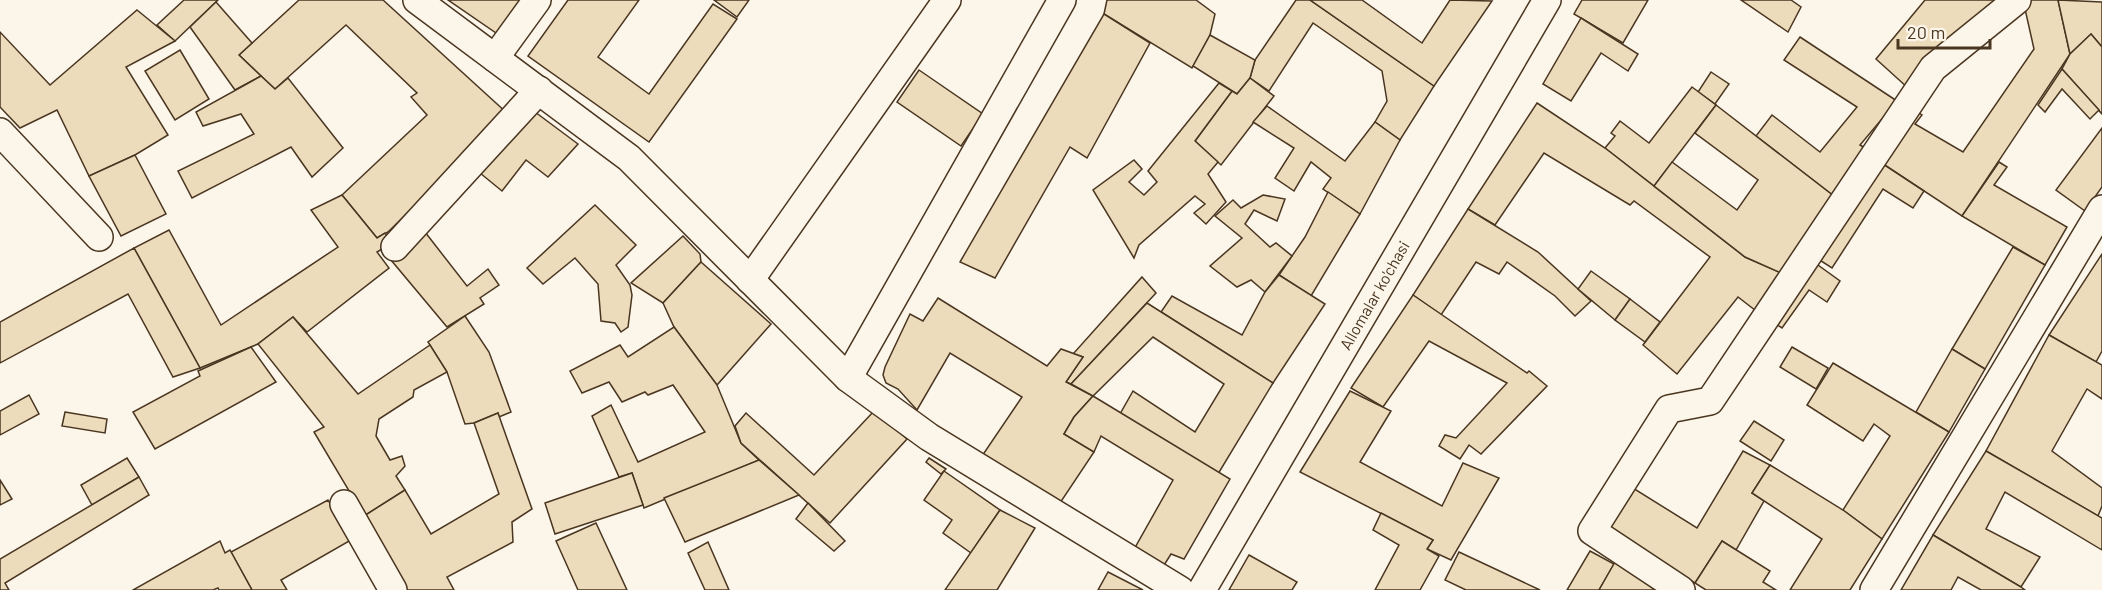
<svg xmlns="http://www.w3.org/2000/svg" width="2102" height="590" viewBox="0 0 2102 590" font-family="Barlow,sans-serif">
<rect width="100%" height="100%" fill="#fbf6e9"/>
<g fill="#ecdcbc" stroke="#4a3520" stroke-width="1.5">
<polygon points="184,0 218,0 175,41 157,25"/>
<polygon points="299,0 383,0 508,114 388,232 377,238 342,195 427,115 411,97 417,93 346,25 275,89 239,55"/>
<polygon points="448,0 524,0 499,35"/>
<polygon points="568,0 639,0 598,57 649,94 713,4 737,19 649,142 528,56"/>
<polygon points="714,0 749,0 737,17"/>
<polygon points="1107,0 1196,0 1215,14 1210,35 1192,68 1104,14"/>
<polygon points="1296,0 1310,0 1434,86 1400,140 1375,122 1387,101 1382,71 1313,23 1269,91 1250,78 1255,60"/>
<polygon points="1310,0 1362,0 1422,43 1450,0 1492,1 1434,86"/>
<polygon points="1582,0 1648,0 1623,43 1574,14"/>
<polygon points="1741,0 1791,0 1801,7 1788,32"/>
<polygon points="1925,0 2008,0 1963,33 1960,29 1908,88 1876,59"/>
<polygon points="2023,0 2058,0 2070,54 1962,216 1880,162 1913,109 1922,115 1915,124 1963,152 2034,49"/>
<polygon points="2058,0 2102,2 2102,47 2091,34 2070,54"/>
<polygon points="216,2 252,43 239,55 261,76 235,90 190,27"/>
<polygon points="137,10 175,41 126,67 168,135 135,155 89,176 57,110 20,128 0,107 0,32 50,85"/>
<polygon points="1104,14 1150,43 1087,158 1070,147 995,278 960,262"/>
<polygon points="1581,18 1638,54 1628,71 1601,53 1571,101 1543,84"/>
<polygon points="2091,34 2102,47 2102,114 2062,69 2070,54"/>
<polygon points="1210,35 1255,60 1250,78 1237,94 1193,66"/>
<polygon points="1800,37 1897,101 1860,145 1870,151 1839,200 1756,136 1772,115 1820,152 1857,107 1784,60"/>
<polygon points="180,50 209,99 175,120 145,71"/>
<polygon points="2062,69 2099,110 2090,119 2062,89 2045,112 2038,105"/>
<polygon points="919,70 983,114 961,146 897,102"/>
<polygon points="1711,72 1729,84 1715,104 1698,92"/>
<polygon points="261,76 275,89 288,78 343,148 312,177 291,147 192,198 178,171 254,134 241,114 203,126 196,112"/>
<polygon points="1250,78 1274,96 1221,165 1195,141 1232,91 1237,94"/>
<polygon points="1219,83 1232,91 1195,141 1218,162 1208,174 1226,202 1206,224 1194,213 1205,204 1195,196 1139,245 1134,258 1093,190 1134,160 1142,169 1129,182 1144,195 1157,182 1148,171"/>
<polygon points="1692,87 1716,105 1654,186 1605,148 1615,136 1611,133 1620,121 1649,143"/>
<polygon points="1537,103 1605,148 1745,257 1788,276 1760,314 1738,297 1677,374 1643,345 1710,257 1634,201 1630,205 1544,153 1495,225 1468,209"/>
<polygon points="1716,105 1839,200 1788,276 1745,257 1654,186 1672,162 1737,210 1758,180 1695,133"/>
<polygon points="1267,106 1345,161 1375,122 1400,140 1360,214 1323,189 1331,178 1311,162 1294,191 1275,178 1294,148 1253,122"/>
<polygon points="531,109 578,144 548,177 526,160 502,191 480,173"/>
<polygon points="2102,128 2102,187 2085,211 2056,190"/>
<polygon points="135,155 166,214 121,236 89,176"/>
<polygon points="1880,162 1924,191 1913,208 1883,189 1832,268 1818,259"/>
<polygon points="1999,162 2007,167 1994,185 2067,227 2045,265 1962,216"/>
<polygon points="1328,192 1360,214 1311,296 1279,275 1305,237"/>
<polygon points="342,195 377,238 385,233 392,243 377,252 389,268 307,332 293,317 258,344 200,368 134,248 169,230 221,325 338,247 311,210"/>
<polygon points="1263,195 1285,199 1277,221 1254,210 1245,224 1270,247 1276,243 1292,256 1265,292 1251,280 1237,287 1210,266 1242,238 1215,216 1233,200 1241,208"/>
<polygon points="595,205 636,245 616,265 630,285 632,295 628,327 621,332 615,323 601,321 598,284 575,258 543,284 527,268"/>
<polygon points="1468,209 1538,252 1591,301 1575,316 1555,296 1507,262 1499,274 1476,262 1441,315 1413,295"/>
<polygon points="425,232 467,286 488,269 499,285 480,298 484,304 447,327 391,260"/>
<polygon points="683,236 700,254 701,262 663,303 631,283"/>
<polygon points="2013,247 2045,265 1985,369 1952,349"/>
<polygon points="134,248 200,368 173,377 128,294 0,363 0,322"/>
<polygon points="2102,254 2102,351 2096,362 2049,335"/>
<polygon points="1811,260 1840,281 1827,302 1809,290 1782,328 1771,321"/>
<polygon points="701,262 771,324 717,385 674,327 663,303"/>
<polygon points="1591,271 1630,299 1615,320 1578,289"/>
<polygon points="1279,275 1325,304 1273,383 1161,312 1172,296 1242,335 1265,292"/>
<polygon points="1142,277 1156,293 1071,384 1066,382 1083,357 1073,354"/>
<polygon points="1413,295 1527,373 1529,371 1547,386 1481,454 1469,445 1460,459 1439,446 1445,435 1456,438 1507,383 1429,341 1383,407 1351,388"/>
<polygon points="938,298 1047,366 1061,349 1083,357 1066,382 1093,396 1074,417 1064,434 1094,452 1060,503 982,456 1022,397 950,353 917,410 898,389 886,383 883,375 885,367 910,314 923,321"/>
<polygon points="1630,299 1660,322 1645,342 1615,320"/>
<polygon points="1147,303 1273,383 1218,474 1120,414 1133,391 1195,432 1224,384 1153,337 1093,396 1071,384"/>
<polygon points="465,316 489,352 511,412 499,417 498,413 474,423 465,424 447,372 428,342"/>
<polygon points="293,317 358,394 430,345 447,372 414,390 413,397 379,419 376,436 390,460 402,456 405,466 396,476 405,490 364,516 314,432 324,427 258,344"/>
<polygon points="674,327 717,385 741,443 759,460 644,508 632,473 619,477 592,416 611,405 638,462 705,432 673,385 648,395 645,392 622,402 609,382 582,393 570,371 620,345 628,357"/>
<polygon points="2049,335 2102,365 2102,399 2087,389 2052,451 2102,488 2102,506 2098,516 1986,451"/>
<polygon points="251,347 276,382 155,449 133,412 200,376 198,371"/>
<polygon points="1792,347 1828,368 1816,389 1780,367"/>
<polygon points="1952,349 1985,369 1949,432 1916,412"/>
<polygon points="1833,363 1949,432 1882,539 1843,510 1890,436 1874,424 1863,441 1807,405"/>
<polygon points="1350,391 1391,411 1360,462 1442,506 1463,463 1499,478 1451,560 1427,549 1433,540 1300,472"/>
<polygon points="29,395 39,414 0,435 0,411"/>
<polygon points="1093,396 1230,479 1184,559 1171,554 1161,570 1132,553 1173,480 1101,436 1094,452 1064,434 1074,417"/>
<polygon points="874,411 907,439 830,523 741,443 735,426 746,413 814,475"/>
<polygon points="65,412 107,419 105,433 62,426"/>
<polygon points="498,413 532,509 512,522 513,542 447,577 454,590 407,590 364,516 405,490 431,534 499,494 474,423"/>
<polygon points="1754,421 1784,440 1771,461 1740,441"/>
<polygon points="1743,451 1770,465 1752,493 1764,501 1736,550 1722,541 1695,583 1606,529 1633,488 1697,528"/>
<polygon points="1986,451 2102,518 2102,550 2005,492 1986,529 2040,557 2021,587 1933,535"/>
<polygon points="127,458 139,477 92,505 81,485"/>
<polygon points="929,458 946,469 941,474 926,462"/>
<polygon points="759,460 799,495 685,542 664,498"/>
<polygon points="1770,465 1843,510 1882,539 1850,590 1790,590 1822,539 1752,493"/>
<polygon points="944,471 1000,510 971,553 943,533 952,520 924,500"/>
<polygon points="632,473 643,505 555,534 545,503"/>
<polygon points="139,477 149,495 5,583 9,590 0,590 0,559"/>
<polygon points="0,480 12,499 0,505"/>
<polygon points="328,500 351,540 281,580 287,590 252,590 231,552"/>
<polygon points="808,503 845,541 834,551 796,519"/>
<polygon points="1000,510 1035,528 997,590 945,590"/>
<polygon points="1381,513 1433,540 1427,549 1439,556 1420,590 1375,590 1399,545 1373,530"/>
<polygon points="596,523 627,590 578,590 556,541"/>
<polygon points="1933,535 2021,587 2025,590 1981,590 1958,577 1951,590 1901,590"/>
<polygon points="220,541 225,553 230,550 252,590 219,590 218,588 213,590 133,590"/>
<polygon points="1722,541 1770,571 1763,582 1776,590 1706,590 1695,583"/>
<polygon points="708,542 729,590 705,590 688,553"/>
<polygon points="1590,551 1614,564 1599,590 1567,590"/>
<polygon points="1459,552 1540,590 1466,590 1445,580"/>
<polygon points="1249,555 1297,582 1292,590 1229,590"/>
<polygon points="1615,562 1656,590 1599,590"/>
<polygon points="1108,572 1143,590 1098,590"/>
</g>
<g fill="none" stroke-linecap="round" stroke-linejoin="round">
<g stroke="#4a3520" stroke-width="30">
<g id="minor">
<polyline points="417,0 629,158 848,378 929,437 1180,590"/>
<polyline points="495,58 537,0"/>
<polyline points="0,132 99,237"/>
<polyline points="395,247 539,90"/>
<polyline points="750,280 947,0"/>
<polyline points="848,378 1062,0"/>
<polyline points="344,504 393,590"/>
<polyline points="1202,590 1547,0"/>
<polyline points="1681,590 1592,531 1669,409 1710,401 1933,68 2017,0"/>
<polyline points="1874,590 2102,209"/>
</g>
</g>
<use href="#minor" stroke="#fbf6e9" stroke-width="27"/>
</g>
<g text-anchor="middle" dominant-baseline="central" stroke-width="4.5" stroke-linejoin="round" paint-order="stroke">
<g font-size="16" fill="#4a3520" stroke="#fbf6e9">
<text transform="translate(1374 295) rotate(-60)">Allomalar ko'chasi</text>
</g>
</g>
<path d="M1898 39v9h92v-9" fill="none" stroke="#4a3520" stroke-width="3"/>
<text x="1907" y="39" font-size="18" fill="#4a3520" stroke="#fbf6e9" stroke-width="4.5" paint-order="stroke">20 m</text>
</svg>
